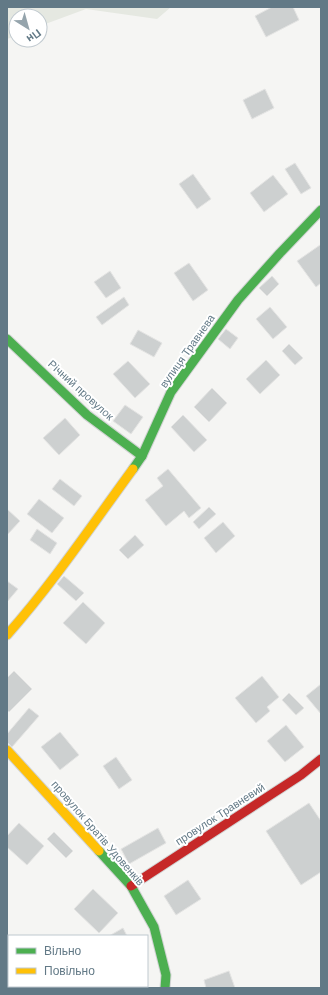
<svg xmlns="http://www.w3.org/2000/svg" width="328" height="995" viewBox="0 0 328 995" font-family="'DM Sans',sans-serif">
<rect width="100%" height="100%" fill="#f5f5f3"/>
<polygon fill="#e5e8e1" points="7,7 171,7 157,19 86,9 40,26 40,16 16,16 16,36 7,39"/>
<g fill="#cdd0d0" stroke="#e4e4e3">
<polygon points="272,7 293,7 299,20 266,37 255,16"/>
<polygon points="265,89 274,108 252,119 243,100"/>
<polygon points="295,163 311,188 301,194 285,169"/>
<polygon points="193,174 211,199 197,209 179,184"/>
<polygon points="273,175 288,194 264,212 250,193"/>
<polygon points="320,245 321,247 321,283 316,287 297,261"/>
<polygon points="189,263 208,290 193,301 174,273"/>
<polygon points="110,271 121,288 106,298 94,282"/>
<polygon points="272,276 279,284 267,296 259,288"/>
<polygon points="124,297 129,305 102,325 96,317"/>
<polygon points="270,307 287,327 273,339 256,319"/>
<polygon points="226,329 238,338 230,349 218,339"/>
<polygon points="138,330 162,343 154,357 130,344"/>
<polygon points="289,344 303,358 295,365 282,351"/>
<polygon points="266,360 280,375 260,394 246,379"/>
<polygon points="128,361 150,384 135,398 113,374"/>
<polygon points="212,388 227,403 209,422 194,407"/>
<polygon points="125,405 143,417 131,434 113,421"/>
<polygon points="183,415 207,440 194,452 171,427"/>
<polygon points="65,418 80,435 59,455 43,438"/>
<polygon points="168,469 201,508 189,518 184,511 166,526 145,500 163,486 157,478"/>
<polygon points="60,479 82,496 74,506 52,489"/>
<polygon points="39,499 64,518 52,533 27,514"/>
<polygon points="209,507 216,514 199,529 193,522"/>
<polygon points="7,509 20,521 7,535"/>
<polygon points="223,522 235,536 216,553 204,538"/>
<polygon points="37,529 57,543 50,554 30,540"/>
<polygon points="135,535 144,545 128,559 119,550"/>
<polygon points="64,576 84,593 76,601 57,584"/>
<polygon points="7,581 18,589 7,602"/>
<polygon points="83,602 105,623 86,644 63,623"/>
<polygon points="14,671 32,689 9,712 7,710 7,678"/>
<polygon points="262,676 279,697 267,707 270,711 256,723 235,698"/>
<polygon points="321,684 321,714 306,696"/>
<polygon points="289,693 304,708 296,715 282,700"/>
<polygon points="29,708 39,716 12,747 7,742 7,734"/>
<polygon points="286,725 304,747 285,762 267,741"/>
<polygon points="60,732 79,755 60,770 41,747"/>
<polygon points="116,757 132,780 119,789 103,766"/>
<polygon points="309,803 321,821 321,872 301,885 266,831"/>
<polygon points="19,823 44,846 27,865 7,847 7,836"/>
<polygon points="158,828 166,843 129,864 121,849"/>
<polygon points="54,832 73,851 66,858 47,839"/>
<polygon points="188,880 201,899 176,915 164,896"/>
<polygon points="93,889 118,913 99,933 74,909"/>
<polygon points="123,928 127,936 109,936"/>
<polygon points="229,971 235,988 206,988 204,980"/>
</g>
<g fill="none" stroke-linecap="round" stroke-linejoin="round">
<g stroke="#d1d3d3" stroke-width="11">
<g id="fast">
<polyline points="7,339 87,415 142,456"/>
<polyline points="133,469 142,456 171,392 238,300 280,253 321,210"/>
<polyline points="99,851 131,886 154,927 166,975 165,988"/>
</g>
</g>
<g stroke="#d1d3d3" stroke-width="11">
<g id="slow">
<path d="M7,635c46,-52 85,-110 126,-166"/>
<polyline points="7,750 99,851"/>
</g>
</g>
<g stroke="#d1d3d3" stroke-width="11">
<polyline id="jam" points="131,886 301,775 321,759"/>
</g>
<use href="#fast" stroke="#4caf50" stroke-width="9"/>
<use href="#slow" stroke="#ffc107" stroke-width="9"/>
<use href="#jam" stroke="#c62828" stroke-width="9"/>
</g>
<g text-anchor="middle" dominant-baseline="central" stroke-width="4" stroke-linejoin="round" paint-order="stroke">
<g font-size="11" fill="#627986" stroke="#fff">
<text transform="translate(187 351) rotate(-55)">вулиця Травнева</text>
<text transform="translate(81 390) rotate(42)">Річний провулок</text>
<text transform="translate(220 814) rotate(-33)">провулок Травневий</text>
<text transform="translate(98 833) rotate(49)">провулок Братів Удовенків</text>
</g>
</g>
<rect width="328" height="995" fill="none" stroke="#627986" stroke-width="16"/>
<rect x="8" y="935" width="140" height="52" fill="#ffffff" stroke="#c0c9cf"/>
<rect x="16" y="948" width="20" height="6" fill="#4caf50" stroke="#c0c9cf"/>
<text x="44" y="955" font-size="12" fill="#627986">Вільно</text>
<rect x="16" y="968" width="20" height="6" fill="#ffc107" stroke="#c0c9cf"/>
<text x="44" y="975" font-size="12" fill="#627986">Повільно</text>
<g transform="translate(28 28) rotate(143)"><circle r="19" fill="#ffffff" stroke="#c0c9cf"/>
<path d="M0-3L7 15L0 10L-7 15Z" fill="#95a4ac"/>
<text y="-6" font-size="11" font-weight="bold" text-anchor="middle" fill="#627986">Пн</text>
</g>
</svg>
